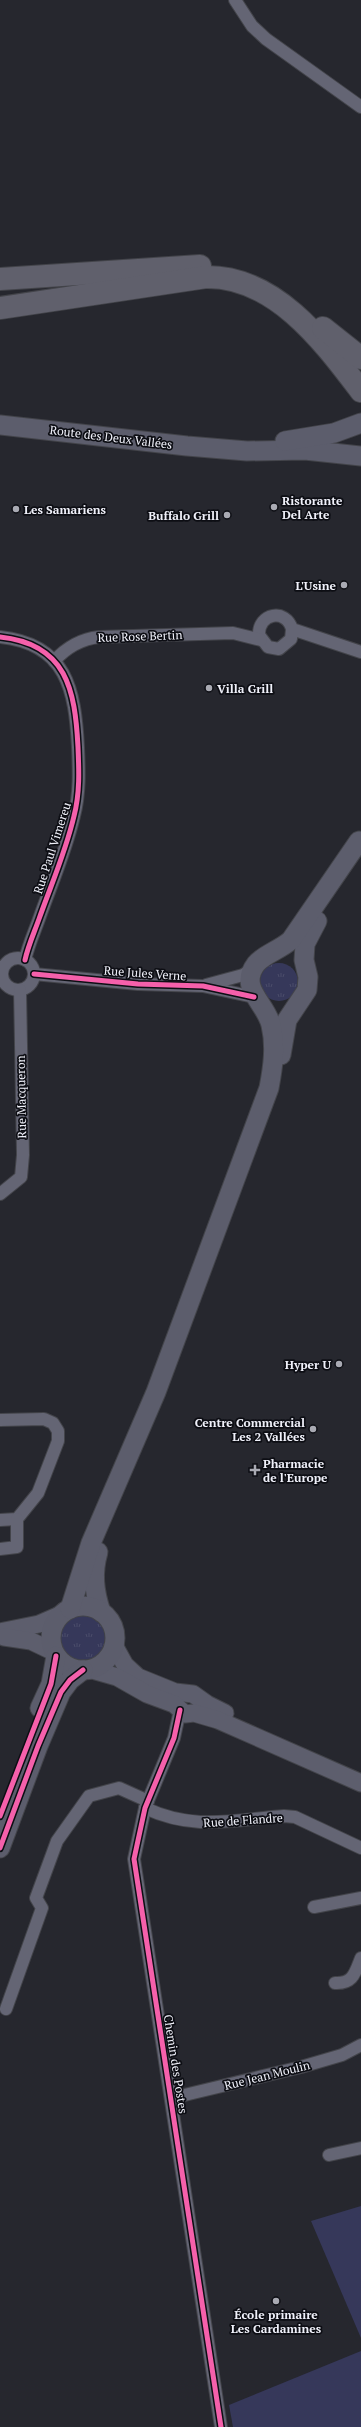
<svg xmlns="http://www.w3.org/2000/svg" width="361" height="2427" viewBox="0 0 361 2427" font-family="'PT Serif',serif">
<defs>
<pattern id="grass-tufts" width="24" height="20" patternUnits="userSpaceOnUse"><rect width="24" height="20" fill="#36385a"/><path d="M3 7l-1-3M5 7V3M7 7l1-3M15 17l-1-3M17 17v-4M19 17l1-3" fill="none" stroke="#4a4c6a"/></pattern>
</defs>
<rect width="100%" height="100%" fill="#26272e"/>
<g fill="url(#grass-tufts)">
<circle cx="279" cy="982" r="19"/>
<circle cx="81" cy="1638" r="24"/>
</g>
<g fill="#36385a">
<polygon points="361,2206 361,2338 311,2221"/>
<polygon points="361,2351 361,2427 233,2427 229,2405"/>
</g>
<g fill="none" stroke-linecap="round" stroke-linejoin="round">
<g stroke="#43444a" stroke-width="14">
<g id="street">
<polyline points="235,0 252,26 266,39 361,107"/>
<path d="M292,629l-1,10 -12,10 -11,-2 -9,-12c-1,-22 27,-27 33,-6l69,23"/>
<path d="M0,637c67,7 75,53 78,110 1,23 2,46 -4,69 -8,35 -23,69 -35,103 -5,14 -11,27 -14,41"/>
<path d="M54,661c12,-13 26,-22 45,-24l134,-4 28,7"/>
<circle cx="18" cy="974" r="16"/>
<polyline points="34,974 138,984 203,986 254,997"/>
<polyline points="206,985 243,975 254,968"/>
<polyline points="0,1194 21,1177 23,1155 20,990"/>
<polyline points="0,1420 44,1419 53,1423 58,1431 58,1441 38,1493 17,1519 0,1520"/>
<polyline points="0,1549 17,1547 17,1519"/>
<polyline points="180,1710 174,1738 145,1808 134,1859 221,2427"/>
<path d="M145,1808c49,23 87,12 139,8l11,1 66,31"/>
<polyline points="314,1907 361,1898"/>
<path d="M335,1983c18,1 20,-10 26,-25"/>
<polyline points="6,2009 42,1908 36,1898 57,1841 89,1796 119,1788 148,1801"/>
<polyline points="172,2098 301,2067 342,2055 361,2045"/>
<polyline points="329,2155 361,2148"/>
</g>
</g>
<g stroke="#43444a" stroke-width="19">
<g id="secondary">
<polyline points="0,1632 39,1624 62,1614"/>
<polyline points="4,1637 31,1641 54,1652"/>
<polyline points="114,1645 125,1665 138,1677 175,1692 193,1694 207,1704 225,1713"/>
<polyline points="89,1669 117,1677 147,1694 174,1704 185,1714 194,1713 218,1720 361,1783"/>
</g>
</g>
<g stroke="#43444a" stroke-width="21">
<g id="primary">
<polyline points="0,425 187,446 247,451 305,450 361,456"/>
<polyline points="285,441 334,433 361,423"/>
<polyline points="281,1055 287,1020 307,990 308,977 304,960 305,944 317,921"/>
<path d="M98,1552c-6,21 -4,39 3,60"/>
<circle cx="83" cy="1638" r="32"/>
<path d="M70,1609l21,-66 65,-151 113,-304c4,-21 7,-42 2,-63 -5,-22 -33,-37 -15,-61 8,-10 24,-14 35,-24l68,-99"/>
<polyline points="40,1708 51,1684 56,1656"/>
<polyline points="0,1848 38,1746 61,1692 70,1680 83,1670"/>
</g>
</g>
<g stroke="#43444a" stroke-width="24">
<g id="highway">
<polyline points="0,279 200,266"/>
<path d="M0,308l206,-31c69,-1 117,64 155,114"/>
<polyline points="323,328 361,358"/>
</g>
</g>
<use href="#street" stroke="#646574" stroke-width="12"/>
<use href="#secondary" stroke="#5d5e6d" stroke-width="17"/>
<use href="#primary" stroke="#5c5d6c" stroke-width="19"/>
<use href="#highway" stroke="#60606c" stroke-width="22"/>
<g stroke="#0d0e14" stroke-width="8">
<g id="cycleway">
<path d="M0,637c67,7 75,53 78,110 1,23 2,46 -4,69 -8,35 -23,69 -35,103 -5,14 -11,27 -14,41"/>
<polyline points="34,974 138,984 203,986 254,997"/>
<polyline points="180,1710 174,1738 145,1808 134,1859 221,2427"/>
<polyline points="0,1816 51,1684 56,1656"/>
<polyline points="0,1848 38,1746 61,1692 70,1680 83,1670"/>
</g>
</g>
<use href="#cycleway" stroke="#f560ab" stroke-width="5"/>
</g>
<g fill="#a9aab3" stroke="#0d0e14" stroke-width="1.5">
<circle cx="274" cy="507" r="4"/>
<circle cx="16" cy="509" r="4"/>
<circle cx="227" cy="515" r="4"/>
<circle cx="344" cy="585" r="4"/>
<circle cx="209" cy="688" r="4"/>
<circle cx="339" cy="1364" r="4"/>
<circle cx="313" cy="1429" r="4"/>
<path d="M253 1464h4v4h4v4h-4v4h-4v-4h-4v-4h4z"/>
<circle cx="276" cy="2301" r="4"/>
</g>
<g text-anchor="middle" dominant-baseline="central" stroke-width="3.5" stroke-linejoin="round" paint-order="stroke">
<g font-size="12" fill="#f0f1fa" stroke="#0d0e14">
<text transform="translate(111 437) rotate(7)">Route des Deux Vallées</text>
<text transform="translate(140 636) rotate(-2)">Rue Rose Bertin</text>
<text transform="translate(52 848) rotate(-72)">Rue Paul Vimereu</text>
<text transform="translate(145 973) rotate(4)">Rue Jules Verne</text>
<text transform="translate(21 1097) rotate(-91)">Rue Macqueron</text>
<text transform="translate(243 1820) rotate(-4)">Rue de Flandre</text>
<text transform="translate(176 2064) rotate(81)">Chemin des Postes</text>
<text transform="translate(267 2075) rotate(-14)">Rue Jean Moulin</text>
</g>
<g font-size="12" font-weight="bold" fill="#f0f1fa" stroke="#0d0e14" text-anchor="start">
<text x="282" y="500">Ristorante<tspan x="282" dy="14">Del Arte</tspan></text>
<text x="24" y="509">Les Samariens</text>
<text x="219" y="515" text-anchor="end">Buffalo Grill</text>
<text x="336" y="585" text-anchor="end">L'Usine</text>
<text x="217" y="688">Villa Grill</text>
<text x="331" y="1364" text-anchor="end">Hyper U</text>
<text x="305" y="1422" text-anchor="end">Centre Commercial<tspan x="305" dy="14">Les 2 Vallées</tspan></text>
<text x="263" y="1463">Pharmacie<tspan x="263" dy="14">de l'Europe</tspan></text>
<text x="276" y="2314" text-anchor="middle">École primaire<tspan x="276" dy="14">Les Cardamines</tspan></text>
</g>
</g>
</svg>
